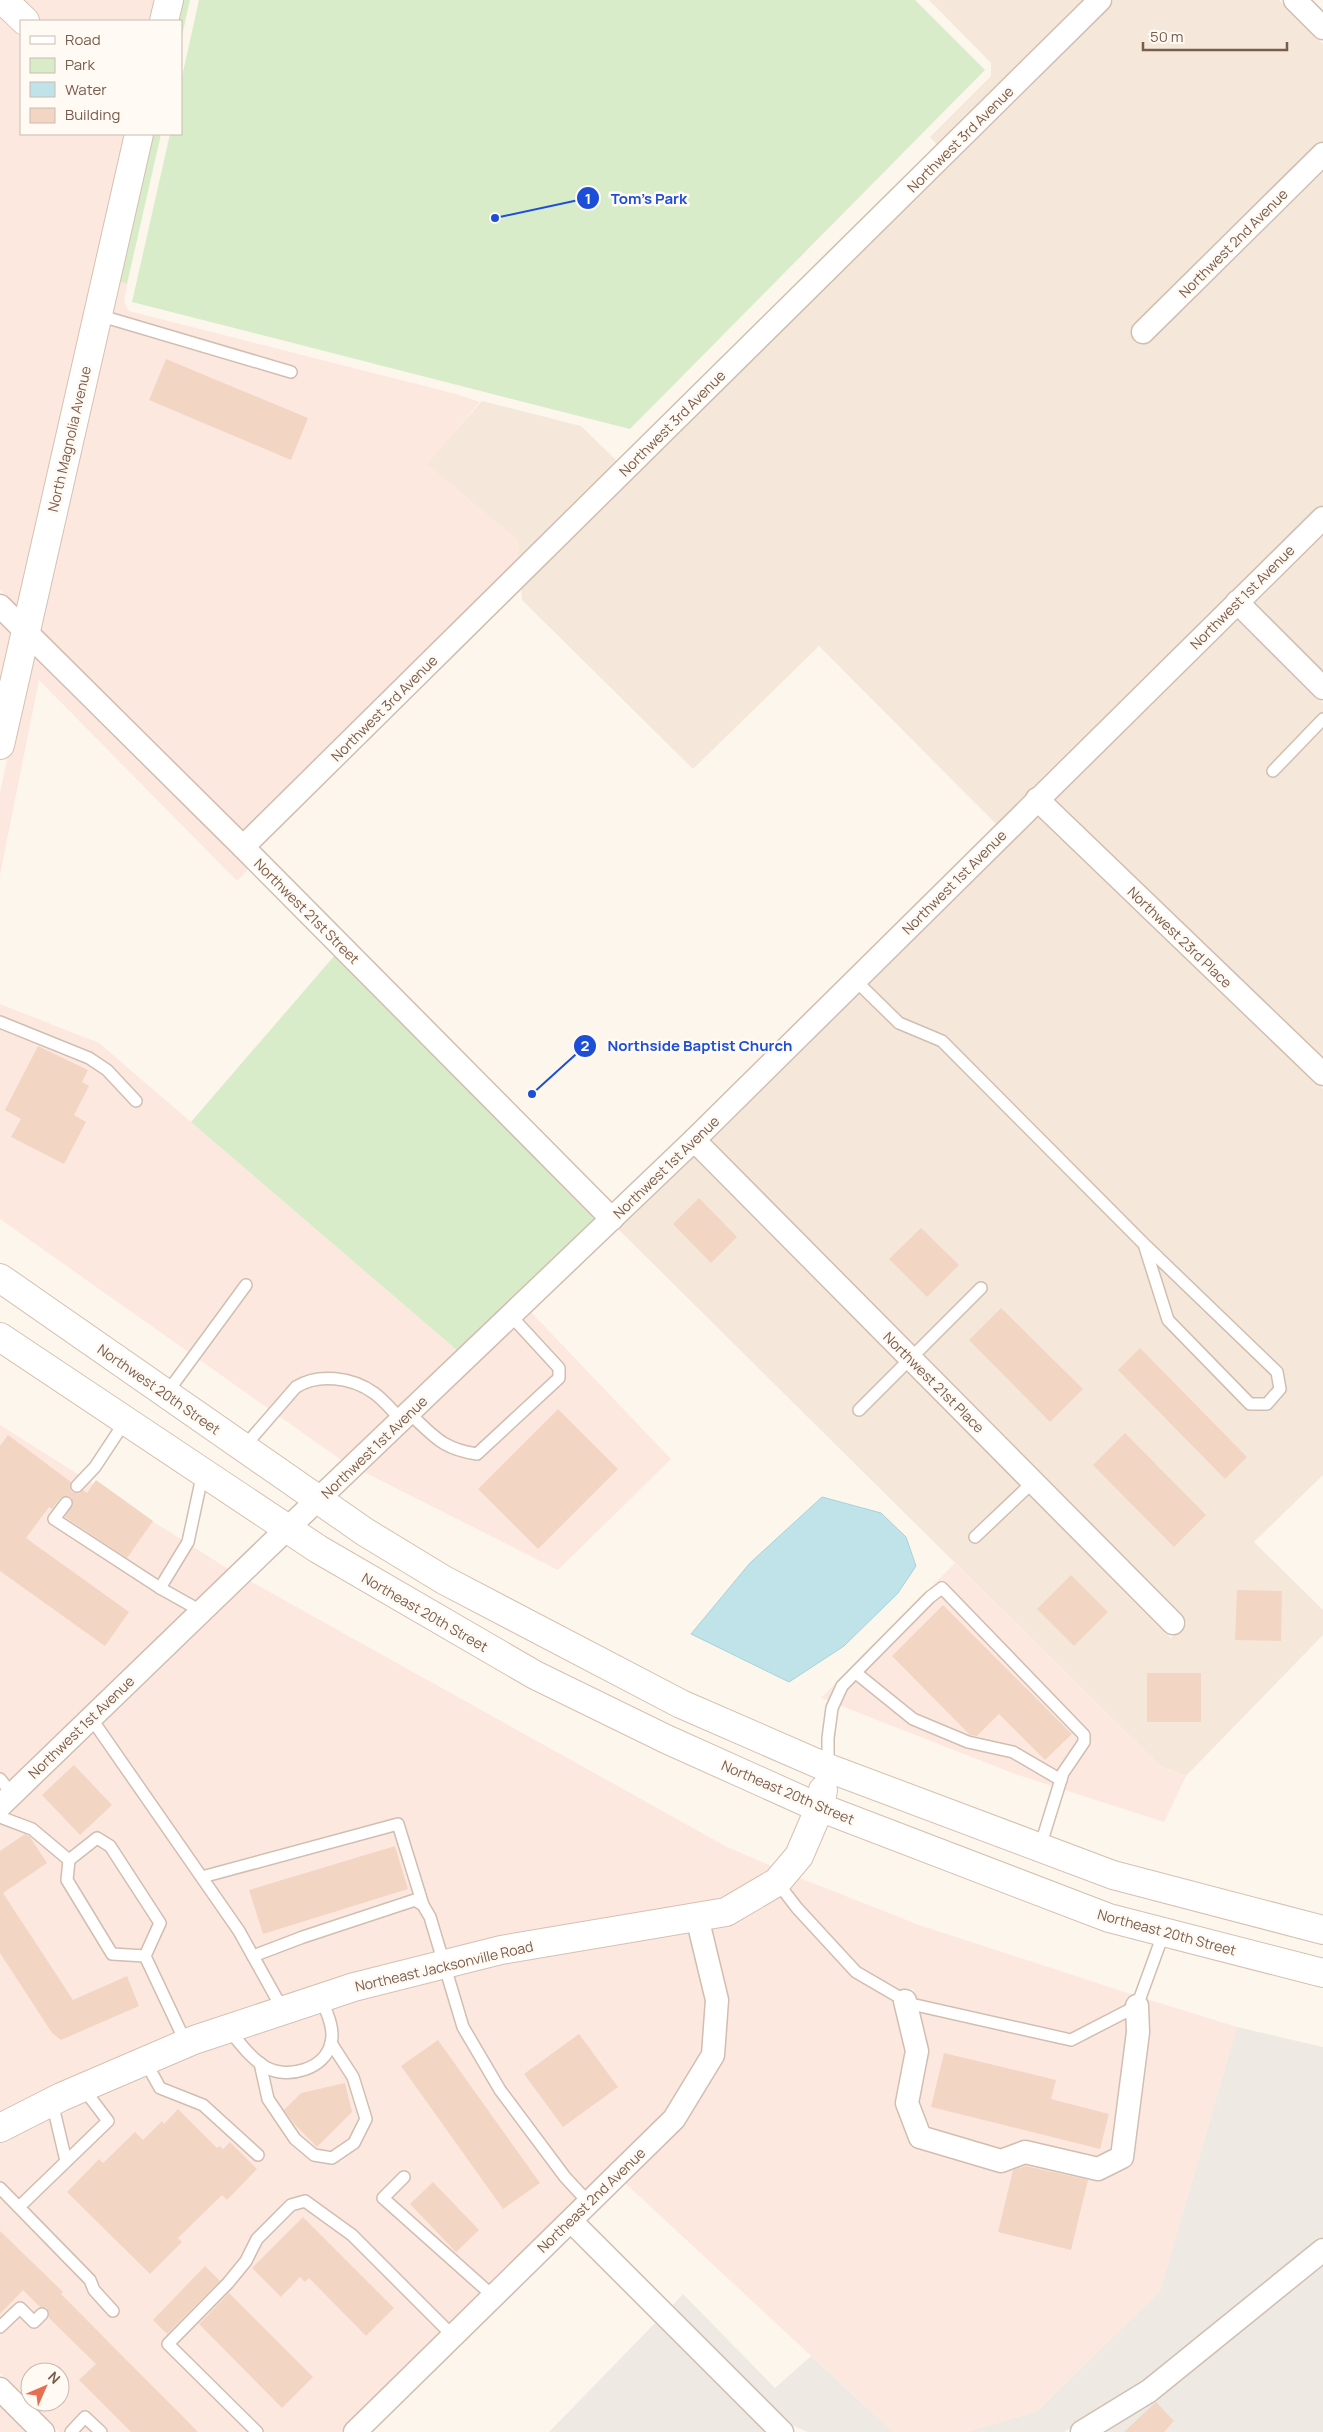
<svg xmlns="http://www.w3.org/2000/svg" width="1323" height="2432" viewBox="0 0 1323 2432" font-family="Manrope,sans-serif">
<rect width="100%" height="100%" fill="#fdf6ec"/>
<g fill="#f5e8da">
<polygon points="929,0 1086,0 938,146 930,137 991,76 991,63"/>
<polygon points="1114,0 1279,0 1323,44 1323,505 997,825 819,646 693,769 522,600 521,586"/>
<polygon points="482,401 581,426 618,462 519,560 426,464"/>
<polygon points="1323,532 1323,672 1252,601"/>
<polygon points="1236,617 1323,703 1323,1058 1052,798"/>
<polygon points="1036,814 1323,1089 1323,1475 1254,1542 1323,1610 1323,1635 1186,1776 1160,1766 617,1228 693,1155 1171,1638 1187,1623 709,1140"/>
</g>
<g fill="#fde8e0" fill-rule="evenodd">
<polygon points="19,0 158,0 154,21 40,21"/>
<polygon points="0,13 21,34 21,134 129,134 20,610 0,590"/>
<polygon points="116,280 127,284 124,302 129,311 456,394 480,402 427,464 518,540 519,560 244,832 37,627"/>
<polygon points="0,622 14,635 0,698"/>
<polygon points="31,652 249,868 237,881 39,680 0,875 0,792"/>
<polygon points="0,1004 99,1043 459,1352 344,1462 0,1219"/>
<polygon points="530,1311 671,1459 558,1570 362,1471"/>
<polygon points="0,1425 230,1570 0,1792"/>
<polygon points="955,1563 1160,1766 1186,1776 1164,1822 1015,1774 821,1698"/>
<polygon points="248,1580 727,1847 776,1868 724,1902 500,1940 0,2118 0,1820"/>
<polygon points="795,1876 919,1925 1137,1996 1126,1998 1127,2033 1112,2150 1098,2158 1002,2149 928,2128 917,2101 927,2047 913,1988 893,1995 906,2052 897,2108 910,2142 1024,2163 1126,2166 1148,2032 1147,1999 1237,2027 1160,2291 1037,2411 966,2432 893,2432 624,2182 681,2126 727,1997 711,1925"/>
<path d="M689,1929l17,73 -3,51 -37,60 -325,319h-282l-59,-59v-234l197,-90 158,-52 147,-36zM30,2372h30v30h-30z"/>
<polygon points="0,2405 27,2432 0,2432"/>
</g>
<g fill="#efe9e4">
<polygon points="1237,2027 1323,2047 1323,2237 1143,2383 1064,2432 966,2432 1037,2411 1160,2291"/>
<polygon points="1323,2262 1323,2432 1101,2432"/>
<polygon points="683,2294 775,2388 811,2356 893,2432 808,2432 791,2425 672,2306"/>
<polygon points="656,2322 767,2432 549,2432"/>
</g>
<g fill="#d8ecc9">
<polygon points="179,0 190,0 181,40 181,21 175,21"/>
<polygon points="199,0 915,0 985,70 630,429 132,302 170,134 181,134 181,81"/>
<polygon points="150,134 161,134 127,284 116,280"/>
<polygon points="335,955 597,1219 459,1352 191,1122"/>
</g>
<polygon fill="#bfe3e8" stroke="#a5d3da" points="822,1497 881,1513 906,1537 916,1566 898,1593 844,1646 789,1682 691,1634 750,1563"/>
<g fill="#f3d5c3">
<polygon points="166,359 308,418 291,460 149,400"/>
<polygon points="38,1046 88,1070 82,1082 89,1086 74,1115 86,1122 64,1164 11,1137 21,1119 5,1110"/>
<polygon points="699,1198 737,1237 711,1263 673,1224"/>
<polygon points="921,1228 959,1265 927,1297 889,1259"/>
<polygon points="1001,1308 1083,1389 1050,1422 969,1340"/>
<polygon points="1140,1348 1247,1457 1225,1479 1118,1370"/>
<polygon points="558,1409 618,1469 538,1549 478,1489"/>
<polygon points="1125,1433 1206,1515 1174,1547 1093,1465"/>
<polygon points="8,1435 71,1482 70,1488 72,1492 79,1493 83,1490 87,1493 96,1480 153,1521 127,1558 65,1517 73,1503 71,1497 66,1496 60,1498 52,1509 49,1507 26,1538 129,1612 105,1646 0,1571 0,1446"/>
<polygon points="1071,1575 1108,1612 1074,1646 1037,1609"/>
<polygon points="1237,1590 1282,1591 1281,1641 1235,1640"/>
<polygon points="943,1605 1072,1734 1045,1760 999,1714 977,1736 970,1735 892,1656"/>
<rect x="1147" y="1673" width="54" height="49"/>
<polygon points="74,1765 112,1805 80,1835 42,1795"/>
<polygon points="25,1834 30,1837 47,1863 3,1893 73,2000 127,1976 139,2006 61,2040 52,2033 0,1953 0,1851"/>
<polygon points="395,1846 408,1889 263,1934 249,1890"/>
<polygon points="579,2034 618,2087 563,2127 524,2074"/>
<polygon points="438,2040 540,2183 503,2209 401,2066"/>
<polygon points="944,2053 1056,2080 1051,2099 1109,2114 1100,2149 931,2107"/>
<polygon points="345,2083 352,2112 317,2147 295,2125 284,2110 301,2093"/>
<polygon points="178,2109 217,2148 220,2146 223,2149 230,2142 257,2169 227,2200 222,2195 178,2238 182,2242 150,2274 67,2192 99,2159 103,2163 135,2132 143,2140 162,2121 164,2124"/>
<polygon points="1026,2166 1088,2180 1071,2250 998,2232 1013,2170"/>
<polygon points="433,2182 479,2230 456,2252 410,2204"/>
<polygon points="303,2217 394,2308 366,2336 309,2278 305,2282 300,2277 281,2297 252,2268"/>
<polygon points="0,2231 63,2292 61,2294 198,2432 131,2432 79,2380 96,2364 49,2318 47,2308 40,2307 23,2290 0,2314"/>
<polygon points="205,2266 220,2281 167,2334 153,2320"/>
<polygon points="229,2293 313,2377 282,2408 199,2324"/>
<polygon points="1156,2402 1174,2421 1164,2432 1124,2432"/>
</g>
<g fill="none" stroke-linecap="round" stroke-linejoin="round">
<g stroke="#d1beb0" stroke-width="14">
<g id="lane">
<polyline points="98,315 291,372"/>
<polyline points="1273,771 1323,719"/>
<polyline points="855,980 899,1023 942,1041 1144,1244 1277,1372 1280,1389 1267,1404 1250,1404 1168,1320 1144,1244"/>
<polyline points="0,1022 89,1058 107,1070 136,1101"/>
<polyline points="166,1394 246,1285"/>
<polyline points="859,1410 981,1288"/>
<path d="M409,1413c25,23 33,36 68,41l82,-76v-10l-48,-52"/>
<path d="M243,1448l53,-61c22,-14 56,-10 78,6 10,7 19,19 28,27"/>
<polyline points="77,1486 95,1467 126,1420"/>
<polyline points="66,1503 54,1519 160,1588 201,1611"/>
<polyline points="975,1537 1033,1482"/>
<polyline points="160,1588 188,1542 203,1472"/>
<polyline points="856,1673 913,1719 968,1742 1013,1752 1061,1780"/>
<polyline points="91,1718 239,1931 283,2010"/>
<polyline points="828,1766 828,1738 832,1708 842,1686 930,1597 942,1588 1084,1735 1084,1742 1063,1773 1040,1847"/>
<polyline points="0,1779 12,1794"/>
<polyline points="0,1817 32,1829 69,1860 97,1838 110,1846 160,1923 145,1956 186,2043"/>
<polyline points="69,1860 67,1880 112,1954 145,1956"/>
<polyline points="202,1877 398,1824 423,1905"/>
<polyline points="777,1882 797,1908 856,1972 911,2004 1071,2040 1137,2006 1164,1932"/>
<polyline points="253,1956 303,1937 415,1900 423,1905 430,1917 463,2027 500,2090 565,2177 589,2203"/>
<path d="M229,2030c11,13 22,29 38,38 22,11 58,1 64,-25 4,-15 -5,-32 -10,-45"/>
<polyline points="145,2061 160,2088 203,2105 258,2155"/>
<polyline points="260,2063 268,2099 295,2139 314,2155 332,2158 354,2143 366,2119 353,2077 331,2043"/>
<polyline points="52,2102 66,2161"/>
<polyline points="404,2177 383,2198 493,2296"/>
<polyline points="0,2188 90,2280 94,2290 113,2311"/>
<polyline points="19,2207 108,2121 83,2088"/>
<polyline points="0,2327 20,2308 34,2322 42,2314"/>
<polyline points="71,2432 85,2417 101,2432"/>
<polyline points="257,2432 168,2344 228,2283 246,2261 257,2239 291,2205 305,2201 352,2235 453,2336"/>
</g>
</g>
<g stroke="#d1beb0" stroke-width="25">
<g id="street">
<polyline points="1295,0 1323,28"/>
<polyline points="1143,332 1323,154"/>
<polyline points="1237,602 1323,688"/>
<polyline points="0,606 243,847 612,1219"/>
<polyline points="1037,799 1323,1074"/>
<polyline points="243,847 1100,0"/>
<polyline points="694,1140 1173,1623"/>
<polyline points="0,1806 265,1550 694,1140 1323,518"/>
<polyline points="905,2001 917,2051 907,2103 920,2137 1001,2161 1025,2152 1098,2169 1122,2157 1138,2032 1137,2006"/>
<polyline points="571,2221 782,2432"/>
<polyline points="0,2389 43,2432"/>
<polyline points="355,2432 674,2119 713,2055 717,2000 697,1917"/>
<polyline points="1082,2432 1149,2391 1323,2250"/>
</g>
</g>
<g stroke="#d6c0b0" stroke-width="30">
<g id="secondary">
<polyline points="3,0 25,21"/>
<polyline points="164,21 169,0"/>
<polyline points="0,745 139,134"/>
<polyline points="0,1278 365,1532 444,1580 681,1704 828,1768 1113,1875 1323,1930"/>
<polyline points="0,1337 318,1549 535,1675 666,1739 806,1802 1109,1918 1323,1973"/>
<polyline points="0,2128 61,2097 194,2040 354,1987 501,1950 726,1912 777,1882 799,1856 820,1807 823,1790"/>
</g>
</g>
<use href="#lane" stroke="#fff" stroke-width="11"/>
<use href="#street" stroke="#fff" stroke-width="22"/>
<use href="#secondary" stroke="#fff" stroke-width="28"/>
</g>
<g text-anchor="middle" dominant-baseline="central" stroke-width="5" stroke-linejoin="round" paint-order="stroke">
<g font-size="14" fill="#7a5c4d" stroke="#fffaf3">
<text transform="translate(960 139) rotate(-45)">Northwest 3rd Avenue</text>
<text transform="translate(1233 243) rotate(-45)">Northwest 2nd Avenue</text>
<text transform="translate(672 423) rotate(-45)">Northwest 3rd Avenue</text>
<text transform="translate(69 439) rotate(-77)">North Magnolia Avenue</text>
<text transform="translate(1242 597) rotate(-45)">Northwest 1st Avenue</text>
<text transform="translate(384 708) rotate(-45)">Northwest 3rd Avenue</text>
<text transform="translate(954 882) rotate(-45)">Northwest 1st Avenue</text>
<text transform="translate(307 911) rotate(45)">Northwest 21st Street</text>
<text transform="translate(1180 937) rotate(44)">Northwest 23rd Place</text>
<text transform="translate(666 1167) rotate(-44)">Northwest 1st Avenue</text>
<text transform="translate(934 1382) rotate(45)">Northwest 21st Place</text>
<text transform="translate(159 1389) rotate(35)">Northwest 20th Street</text>
<text transform="translate(374 1447) rotate(-44)">Northwest 1st Avenue</text>
<text transform="translate(425 1612) rotate(30)">Northeast 20th Street</text>
<text transform="translate(81 1727) rotate(-44)">Northwest 1st Avenue</text>
<text transform="translate(788 1792) rotate(23)">Northeast 20th Street</text>
<text transform="translate(1167 1932) rotate(15)">Northeast 20th Street</text>
<text transform="translate(444 1966) rotate(-13)">Northeast Jacksonville Road</text>
<text transform="translate(591 2200) rotate(-44)">Northeast 2nd Avenue</text>
</g>
</g>
<path fill="none" stroke="#1d4ed8" stroke-width="2" d="M495 218L588 198M532 1094L585 1046"/>
<g fill="#1d4ed8" stroke="#fffaf3" stroke-width="2">
<circle cx="495" cy="218" r="5"/>
<circle cx="532" cy="1094" r="5"/>
<circle cx="588" cy="198" r="12"/>
<circle cx="585" cy="1046" r="12"/>
</g>
<g font-size="15" text-anchor="middle" font-weight="bold" fill="#fff">
<text x="588" y="204">1</text>
<text x="585" y="1051">2</text>
</g>
<g font-size="15" text-anchor="middle" font-weight="bold" fill="#1d4ed8" stroke="#fffaf3" stroke-width="5" stroke-linejoin="round" paint-order="stroke">
<text x="649" y="204">Tom's Park</text>
<text x="700" y="1051">Northside Baptist Church</text>
</g>
<rect x="20" y="20" width="162" height="115" fill="#fffaf3" stroke="#cabbb1"/>
<rect x="30" y="36" width="25" height="8" fill="#ffffff" stroke="#cabbb1"/>
<text x="65" y="45" font-size="15" fill="#7a5c4d">Road</text>
<rect x="30" y="58" width="25" height="15" fill="#d8ecc9" stroke="#cabbb1"/>
<text x="65" y="70" font-size="15" fill="#7a5c4d">Park</text>
<rect x="30" y="82" width="25" height="15" fill="#bfe3e8" stroke="#cabbb1"/>
<text x="65" y="95" font-size="15" fill="#7a5c4d">Water</text>
<rect x="30" y="108" width="25" height="15" fill="#f3d5c3" stroke="#cabbb1"/>
<text x="65" y="120" font-size="15" fill="#7a5c4d">Building</text>
<g transform="translate(45 2387) rotate(45)"><circle r="24" fill="#fffaf3" stroke="#cabbb1"/>
<path d="M0-4L9 19L0 12L-9 19Z" fill="#e76f51"/>
<text y="-8" font-size="14" font-weight="bold" text-anchor="middle" fill="#7a5c4d">N</text>
</g>
<path d="M1143 42v8h144v-8" fill="none" stroke="#7a5c4d" stroke-width="2.5"/>
<text x="1150" y="42" font-size="15" fill="#7a5c4d" stroke="#fffaf3" stroke-width="4" paint-order="stroke">50 m</text>
</svg>
